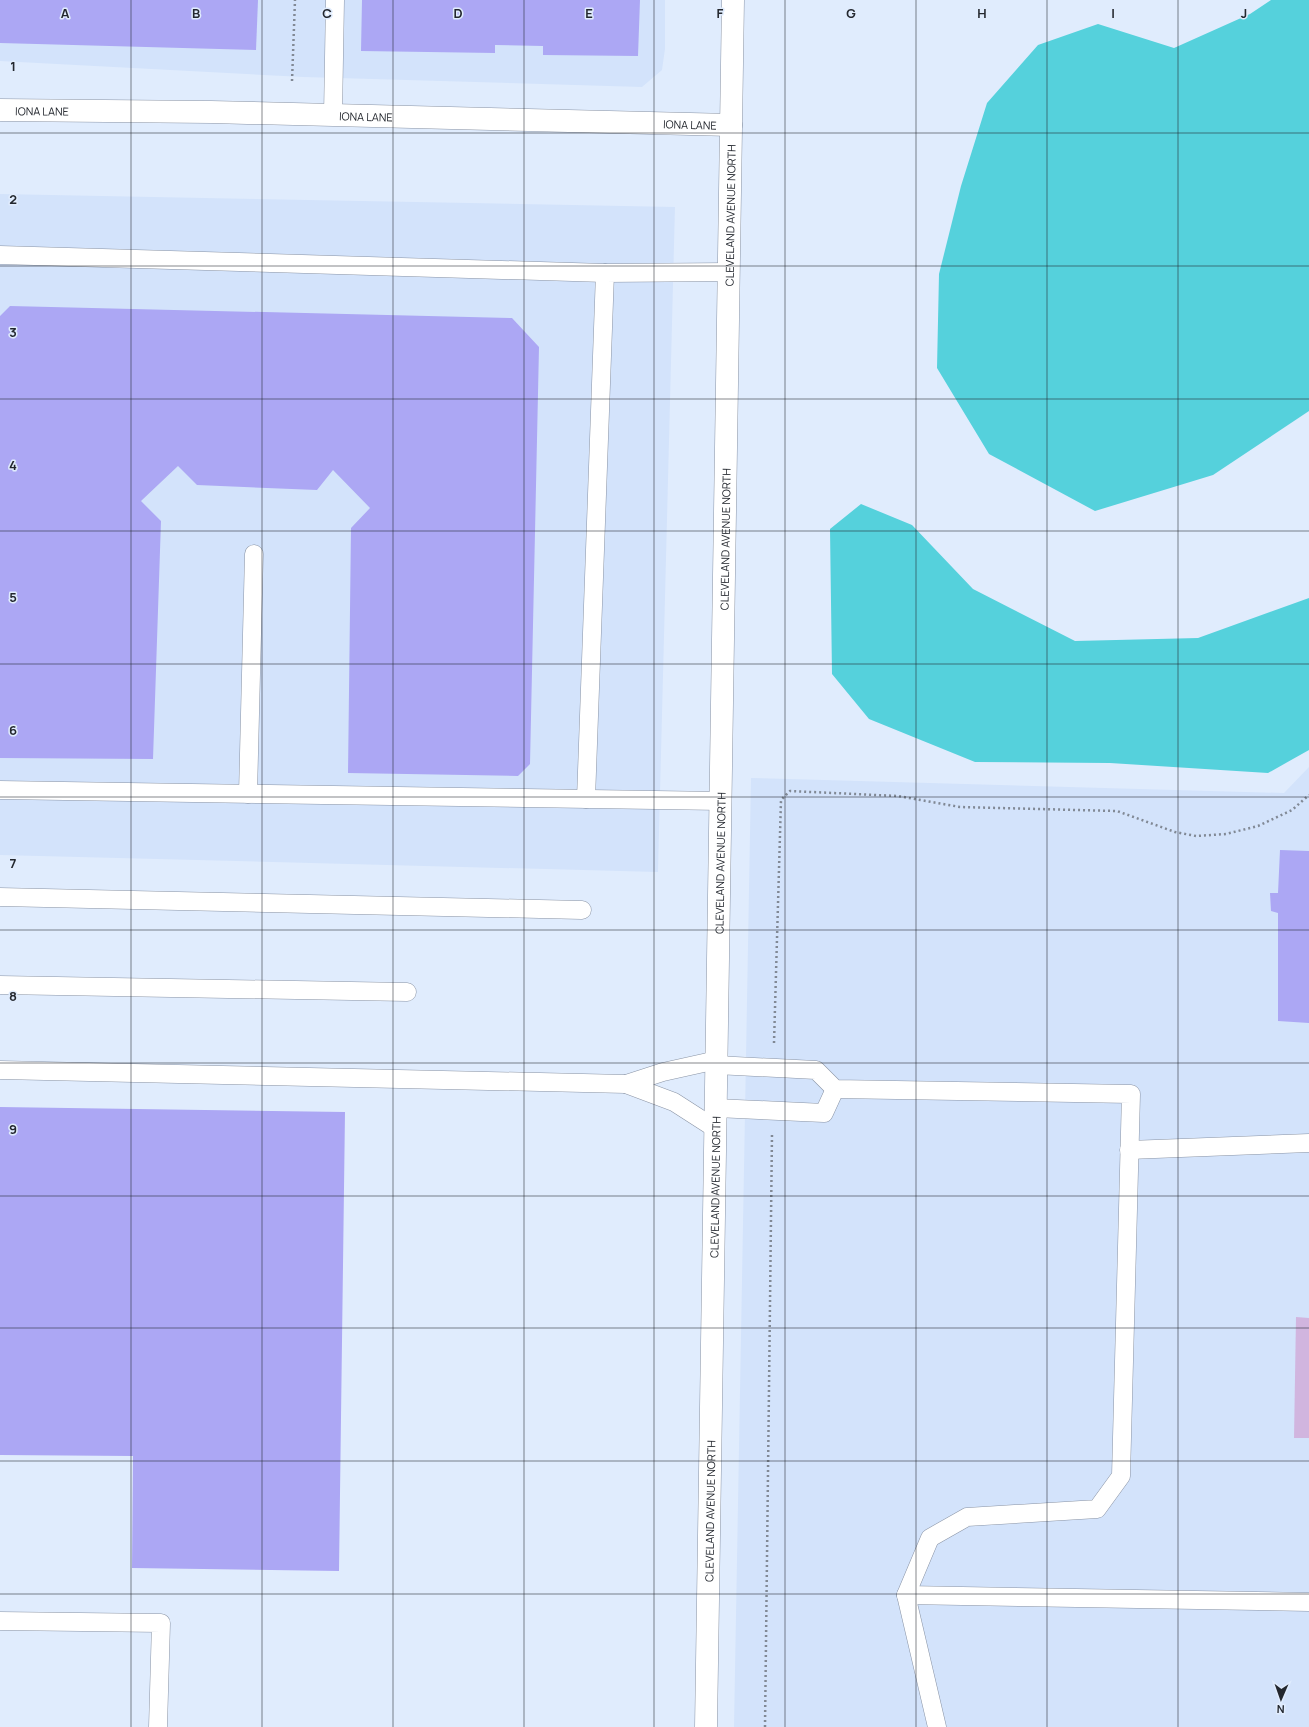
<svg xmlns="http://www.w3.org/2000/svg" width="1309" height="1727" viewBox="0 0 1309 1727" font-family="Manrope,sans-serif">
<rect width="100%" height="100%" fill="#e0ecfd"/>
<g fill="#d3e3fb">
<polygon points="0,0 665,0 665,49 662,70 642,87 303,77 0,61"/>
<polygon points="0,194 675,207 658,872 0,855"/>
<polygon points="1309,767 1309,1727 734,1727 751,778 1284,793"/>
</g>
<polygon fill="#d1b5df" points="1296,1317 1309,1318 1309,1438 1294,1438"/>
<g fill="#55d1dc">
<polygon points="1271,0 1309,0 1309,411 1213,475 1095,511 989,454 937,368 939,274 961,186 987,103 1038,45 1098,24 1174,48 1250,14"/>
<polygon points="861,504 912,525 973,589 1075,641 1198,638 1309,598 1309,750 1268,773 1110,763 975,762 869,719 832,674 830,529"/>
</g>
<g fill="#aca7f4">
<polygon points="0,0 258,0 256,50 0,43"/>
<polygon points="362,0 640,0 638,56 543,55 543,46 495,45 495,53 361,51"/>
<polygon points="10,306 512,318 539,347 530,764 518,776 348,773 351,528 370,508 333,470 317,490 197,485 178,466 141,501 161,521 153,759 0,758 0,316"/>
<polygon points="1280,850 1309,851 1309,1023 1278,1021 1278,913 1271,911 1270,893 1278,893"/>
<polygon points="0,1107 345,1112 339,1571 132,1568 133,1456 0,1455"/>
</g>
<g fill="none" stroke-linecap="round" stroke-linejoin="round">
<g stroke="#8a94a5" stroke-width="19">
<g id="lane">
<polyline points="333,115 335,0"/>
<polyline points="0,255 605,273"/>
<polyline points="0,790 721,801"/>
<polyline points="248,794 254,554"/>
<polyline points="586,799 605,273 729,272"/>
<polyline points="0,897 582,910"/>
<polyline points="0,985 407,992"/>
<polyline points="716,1065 816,1070 835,1089 1131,1094 1121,1476 1097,1509 967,1517 930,1538 906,1595"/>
<polyline points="0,1070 626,1084"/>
<polyline points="716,1108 824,1113 835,1089"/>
<polyline points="716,1129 674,1102 626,1084 663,1072 717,1060"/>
<polyline points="1129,1150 1309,1143"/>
<polyline points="0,1621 161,1623 158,1727"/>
<polyline points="937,1727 906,1595 1309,1602"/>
</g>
</g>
<g stroke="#8a94a5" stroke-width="23">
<g id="street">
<path id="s1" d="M0,110l211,2 520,13"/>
</g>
</g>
<g stroke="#8a94a5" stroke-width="23">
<g id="secondary">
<path id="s2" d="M706,1727l27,-1727"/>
</g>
</g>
<g stroke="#818995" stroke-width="2.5" stroke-dasharray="2 3" stroke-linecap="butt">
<polyline points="292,81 295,0"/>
<polyline points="774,1043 781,800 790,791 898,796 960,807 1117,811 1175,832 1196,836 1226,834 1258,826 1292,810 1309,795"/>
<polyline points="765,1727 772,1134"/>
</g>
<use href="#lane" stroke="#fff" stroke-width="18"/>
<use href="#street" stroke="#fff" stroke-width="22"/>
<use href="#secondary" stroke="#fff" stroke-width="22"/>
</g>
<path fill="none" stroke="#23272e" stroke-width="1" stroke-opacity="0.55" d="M131,0v1727M262,0v1727M393,0v1727M524,0v1727M654,0v1727M785,0v1727M916,0v1727M1047,0v1727M1178,0v1727M0,133h1309M0,266h1309M0,399h1309M0,531h1309M0,664h1309M0,797h1309M0,930h1309M0,1063h1309M0,1196h1309M0,1328h1309M0,1461h1309M0,1594h1309"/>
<g text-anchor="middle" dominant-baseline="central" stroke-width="3" stroke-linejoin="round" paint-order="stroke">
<g font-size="11" fill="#23272e" stroke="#e0ecfd">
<text stroke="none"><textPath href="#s1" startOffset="42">IONA LANE</textPath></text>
<text stroke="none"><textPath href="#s1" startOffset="366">IONA LANE</textPath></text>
<text stroke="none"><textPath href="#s1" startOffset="690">IONA LANE</textPath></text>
<text stroke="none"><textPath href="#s2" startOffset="1512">CLEVELAND AVENUE NORTH</textPath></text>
<text stroke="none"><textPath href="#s2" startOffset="1188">CLEVELAND AVENUE NORTH</textPath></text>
<text stroke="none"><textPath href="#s2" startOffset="864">CLEVELAND AVENUE NORTH</textPath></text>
<text stroke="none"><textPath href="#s2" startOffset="540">CLEVELAND AVENUE NORTH</textPath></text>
<text stroke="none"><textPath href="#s2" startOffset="216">CLEVELAND AVENUE NORTH</textPath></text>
</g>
</g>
<g font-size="13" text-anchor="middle" font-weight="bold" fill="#23272e" stroke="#e0ecfd" stroke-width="3" stroke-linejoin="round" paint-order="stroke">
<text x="65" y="18">A</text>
<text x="196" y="18">B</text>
<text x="327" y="18">C</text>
<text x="458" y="18">D</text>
<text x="589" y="18">E</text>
<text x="720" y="18">F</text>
<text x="851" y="18">G</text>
<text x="982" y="18">H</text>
<text x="1113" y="18">I</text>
<text x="1244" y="18">J</text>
<text x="13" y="71">1</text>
<text x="13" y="204">2</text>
<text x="13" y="337">3</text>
<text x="13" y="470">4</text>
<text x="13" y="602">5</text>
<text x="13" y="735">6</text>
<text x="13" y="868">7</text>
<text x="13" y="1001">8</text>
<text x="13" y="1134">9</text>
</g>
<g transform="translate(1281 1699) rotate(182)" stroke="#e0ecfd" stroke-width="3" paint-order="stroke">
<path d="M0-3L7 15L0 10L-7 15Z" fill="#23272e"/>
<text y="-6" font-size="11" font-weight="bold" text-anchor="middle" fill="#23272e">N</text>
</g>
</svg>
